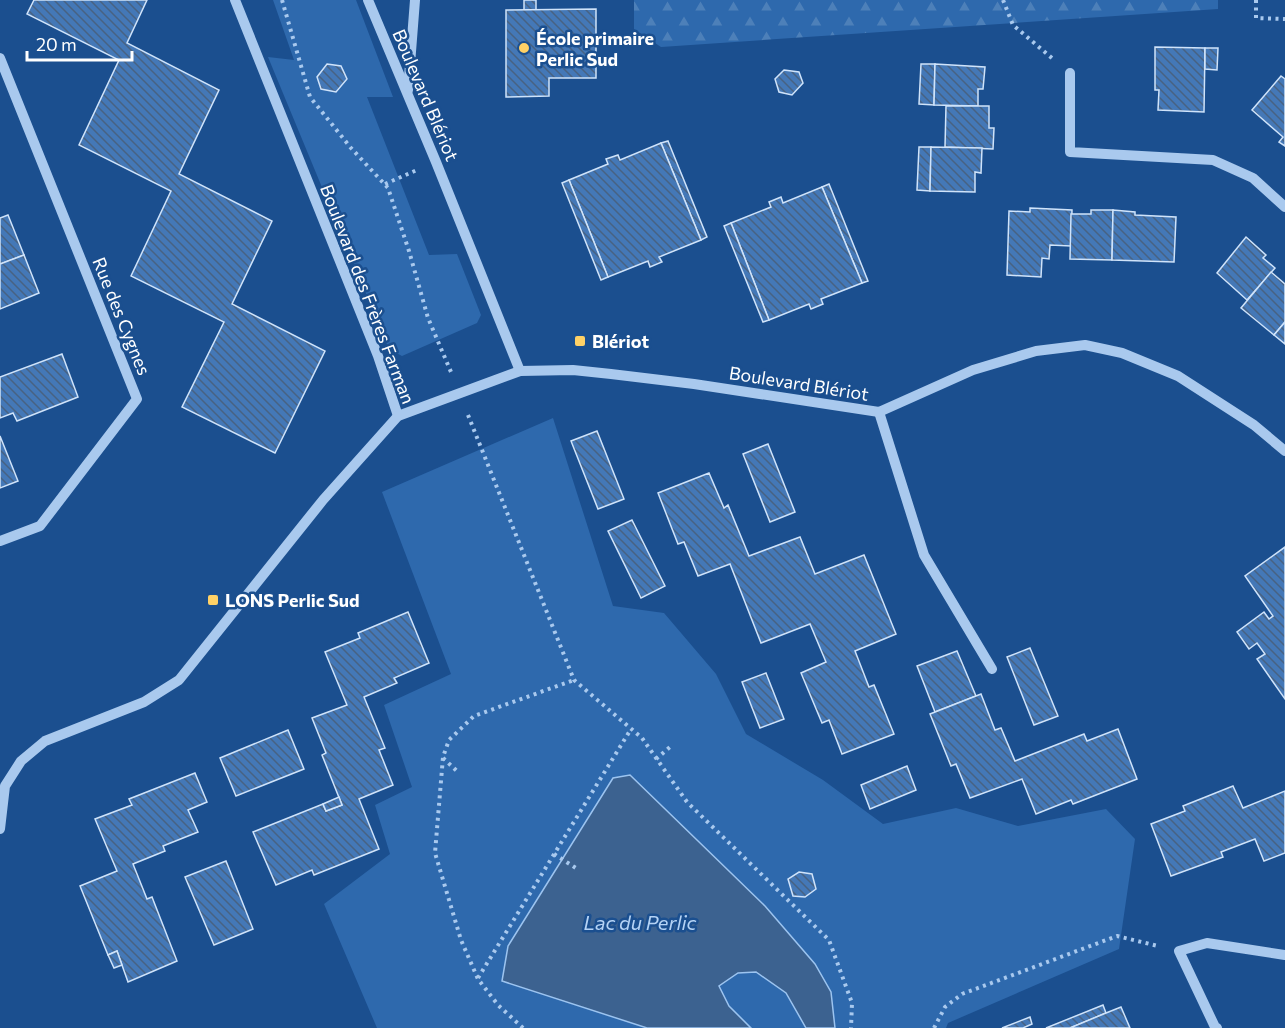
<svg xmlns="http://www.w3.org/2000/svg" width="1285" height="1028" viewBox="0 0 1285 1028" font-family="Commissioner,sans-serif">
<defs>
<pattern id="forest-firs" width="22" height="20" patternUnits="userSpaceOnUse" patternTransform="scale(1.5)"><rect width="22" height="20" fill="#2e69ad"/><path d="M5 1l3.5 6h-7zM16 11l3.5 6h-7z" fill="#4d80b9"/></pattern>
<pattern id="building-back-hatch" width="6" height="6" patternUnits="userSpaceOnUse" patternTransform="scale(1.5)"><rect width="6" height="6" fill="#4478b7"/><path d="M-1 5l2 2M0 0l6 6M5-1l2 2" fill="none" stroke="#486282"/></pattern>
</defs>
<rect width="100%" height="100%" fill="#1b4f8f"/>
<g fill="#2e69ad">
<polygon points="273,0 356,0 393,97 367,97 429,255 457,254 481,315 477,323 402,356 389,349 268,57 294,60"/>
<polygon points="553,418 613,606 664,613 716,674 746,734 823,780 883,824 956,808 1018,826 1106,809 1135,839 1119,949 948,1023 946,1028 377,1028 324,904 390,854 375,805 412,787 384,705 451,674 382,492"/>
</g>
<polygon fill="url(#forest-firs)" points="634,0 1218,0 1218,9 661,47 634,29"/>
<polygon fill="#3c6290" stroke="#9cc4f0" stroke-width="1.5" points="630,775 765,906 815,964 831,992 835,1028 806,1028 786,993 756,972 738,973 719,986 729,1006 751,1028 647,1028 502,981 508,946 613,778"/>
<g fill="url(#building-back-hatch)" stroke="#cfe3fa" stroke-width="1.5">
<polygon points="34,0 147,0 127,43 219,90 179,174 272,221 232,304 325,351 275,453 182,407 224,322 131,276 171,191 79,145 119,60 27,14"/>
<rect x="524" y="0" width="12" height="10"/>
<polygon points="596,9 596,78 549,78 549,96 506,97 506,10"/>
<polygon points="1155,47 1205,48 1204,112 1158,110 1159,90 1155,90"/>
<polygon points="1205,48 1218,48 1217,70 1205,69"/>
<polygon points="327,64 341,66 347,79 336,92 321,89 317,77"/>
<polygon points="921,64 935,64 934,105 919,104"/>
<polygon points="935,64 985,67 983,89 978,89 978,106 934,105"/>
<polygon points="784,70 799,72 803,83 792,95 779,92 775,79"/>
<polygon points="1281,76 1285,79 1285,146 1279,142 1283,137 1252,110"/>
<polygon points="946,106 989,106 989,128 994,128 993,149 945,147"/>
<polygon points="668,141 707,237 701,240 661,143"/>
<polygon points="661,143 701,240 659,257 662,262 650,267 648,261 608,277 569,180 608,164 606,159 618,155 620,160"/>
<polygon points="919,147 931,147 930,191 917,190"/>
<polygon points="931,147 982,148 981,173 975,172 975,192 930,191"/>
<polygon points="569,180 608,277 601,280 562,183"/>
<polygon points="829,184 868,281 862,283 822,187"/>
<polygon points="822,187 862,283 821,299 823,304 811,309 809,304 769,320 731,223 771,207 769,202 781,197 783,203"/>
<polygon points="1030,208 1072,210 1071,246 1050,245 1049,259 1042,258 1041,277 1007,275 1009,211 1030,212"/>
<polygon points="1091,210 1113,210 1112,260 1070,259 1071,214 1091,214"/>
<polygon points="1113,210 1135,212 1135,215 1176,217 1174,262 1112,260"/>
<polygon points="8,215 24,255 0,264 0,218"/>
<polygon points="731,223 769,320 763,322 724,226"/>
<polygon points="1246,237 1266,255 1263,258 1275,268 1247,300 1217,273"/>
<polygon points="24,255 39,293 0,309 0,264"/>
<polygon points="1271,272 1285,284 1285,322 1274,335 1241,308"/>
<polygon points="1285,322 1285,344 1274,335"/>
<polygon points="62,354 78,397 17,421 13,413 0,418 0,377"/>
<polygon points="597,431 624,499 598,509 571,441"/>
<polygon points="0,436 18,481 0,488"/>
<polygon points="768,444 795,512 770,522 743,454"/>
<polygon points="709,473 724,508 728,505 749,556 800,537 815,574 864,555 896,634 855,651 869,687 874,685 894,734 842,754 829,720 822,723 801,673 826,662 810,624 761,643 730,564 698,576 684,542 678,544 658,493"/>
<polygon points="632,520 665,586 641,598 608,531"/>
<polygon points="1285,547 1285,699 1257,659 1265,654 1257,643 1249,649 1237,632 1264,612 1269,619 1273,616 1245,576"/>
<polygon points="408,612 429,663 394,678 397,683 364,697 385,748 379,750 393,785 359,799 379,849 314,875 312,870 276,885 253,832 323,804 326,811 342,805 322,755 326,753 312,718 347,705 325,652 360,638 358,633"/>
<polygon points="1030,648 1058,716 1034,725 1007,657"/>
<polygon points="957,651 976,696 935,712 917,666"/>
<polygon points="766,673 784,719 760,728 742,682"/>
<polygon points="981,694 995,730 1001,728 1015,761 1084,734 1087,741 1118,729 1137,779 1073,804 1071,800 1036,814 1022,779 970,798 956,764 951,766 930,714"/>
<polygon points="288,730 304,769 236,796 220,758"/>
<polygon points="907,766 916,790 870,809 861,785"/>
<polygon points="195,773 207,802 188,810 198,832 163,846 165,851 133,864 147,899 152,897 177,961 128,982 117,951 108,955 80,886 117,871 95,819 132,805 129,799"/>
<polygon points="1233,786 1243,808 1285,791 1285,853 1264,861 1255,839 1221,852 1223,857 1171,876 1151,824 1185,811 1183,806"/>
<polygon points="339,797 342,805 326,811 323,804"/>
<polygon points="226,861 253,929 214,945 185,877"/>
<polygon points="799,872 812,874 816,889 805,897 793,896 788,879"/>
<polygon points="117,951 122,965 114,968 108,955"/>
<polygon points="1103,1005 1106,1013 1070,1028 1046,1028"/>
<polygon points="1121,1007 1130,1028 1070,1028 1106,1013"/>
<polygon points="1030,1017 1032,1024 1023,1028 1002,1028"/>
</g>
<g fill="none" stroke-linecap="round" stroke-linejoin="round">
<g stroke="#a9c9ee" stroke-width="4" stroke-dasharray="3 4.5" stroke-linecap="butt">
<polyline points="282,0 310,97 351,148 388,188 409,251 428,318 451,372"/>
<polyline points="1003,0 1013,25 1053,59"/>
<polyline points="1256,0 1256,18 1285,19"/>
<polyline points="385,184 417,170"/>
<polyline points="468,415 574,680 642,738 687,802 829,940 852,1003 851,1028"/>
<polyline points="443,758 458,772"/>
<polyline points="656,759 670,747"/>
<polyline points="554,854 579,870"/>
<polyline points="478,978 631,729"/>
<polyline points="523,1028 498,1005 478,979 461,940 435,853 443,757 449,740 474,716 574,680"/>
<polyline points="934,1028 945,1007 962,994 1117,936 1158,946"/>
</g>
<g stroke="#a9c9ee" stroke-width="10">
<polyline points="235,0 378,356 398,416"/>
<polyline points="368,0 436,162 520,371"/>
<polyline points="0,58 137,399 40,526 0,541"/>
<polyline points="1070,73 1070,152 1213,160 1253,178 1285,207"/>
<polyline points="408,90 415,0"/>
<polyline points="879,412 924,555 992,669"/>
<polyline points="0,829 5,786 21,761 45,741 144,702 179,680 323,500 398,416 520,371 573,370 611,374 694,384 879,412 973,370 1036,351 1085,345 1122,353 1178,376 1254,425 1285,451"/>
<polyline points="1217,1028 1215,1027 1179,951 1207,943 1285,955"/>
</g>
</g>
<g fill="#ffd166" stroke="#1b4f8f" stroke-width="2">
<circle cx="524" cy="48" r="6"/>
<rect x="574" y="335" width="12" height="12" rx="3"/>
<rect x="207" y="594" width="12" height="12" rx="3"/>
</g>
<g text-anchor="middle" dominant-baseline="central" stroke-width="5" stroke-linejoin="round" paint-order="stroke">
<g font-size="18" font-weight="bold" fill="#fff" stroke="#1b4f8f" text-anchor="start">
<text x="536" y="38">École primaire<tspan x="536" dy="21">Perlic Sud</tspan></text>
<text x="592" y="341">Blériot</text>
<text x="225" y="600">LONS Perlic Sud</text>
</g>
<g font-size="18" fill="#fff" stroke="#1b4f8f">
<text transform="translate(426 95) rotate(67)">Boulevard Blériot</text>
<text transform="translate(368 294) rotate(69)">Boulevard des Frères Farman</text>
<text transform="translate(122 316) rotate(68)">Rue des Cygnes</text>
<text transform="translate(799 383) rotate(9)">Boulevard Blériot</text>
</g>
<g font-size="20" font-style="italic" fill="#b5d3f5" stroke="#1b4f8f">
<text x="640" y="922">Lac du Perlic</text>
</g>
</g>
<path d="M27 51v9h105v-9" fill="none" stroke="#ffffff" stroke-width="3"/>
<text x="36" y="51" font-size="18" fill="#ffffff" stroke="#1b4f8f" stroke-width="4.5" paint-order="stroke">20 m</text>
</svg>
